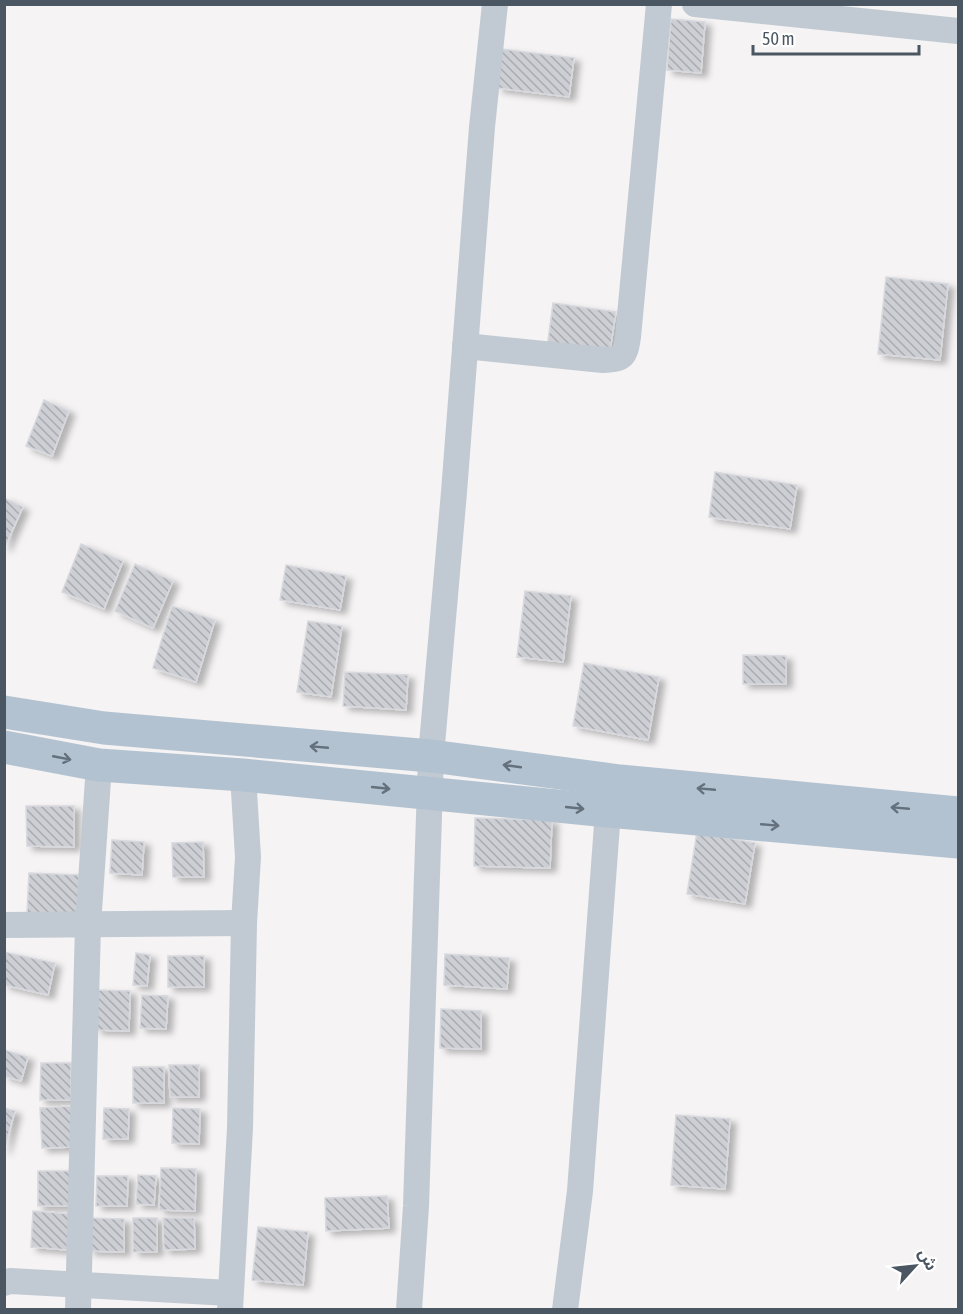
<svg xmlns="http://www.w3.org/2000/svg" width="963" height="1314" viewBox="0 0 963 1314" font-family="'Asap Condensed','Noto Sans Arabic',sans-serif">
<defs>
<pattern id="building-back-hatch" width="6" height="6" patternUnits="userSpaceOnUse" patternTransform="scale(1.5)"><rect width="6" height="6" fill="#cdcfd5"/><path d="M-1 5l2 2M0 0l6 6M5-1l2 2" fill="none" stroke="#a8abb0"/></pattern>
<filter id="shadow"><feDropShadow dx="6" dy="4" stdDeviation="3" flood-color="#0004"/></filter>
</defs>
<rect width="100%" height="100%" fill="#f5f3f3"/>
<g fill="url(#building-back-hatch)" stroke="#d7d9de" stroke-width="1.5" filter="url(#shadow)">
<polygon points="671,19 705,22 701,73 667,70"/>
<polygon points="501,49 574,58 569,97 497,88"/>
<polygon points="886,277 948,284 940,360 878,354"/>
<polygon points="553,303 616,312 609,357 547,348"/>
<polygon points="44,400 69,411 52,456 26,446"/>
<polygon points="715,472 797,485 790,529 709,517"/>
<polygon points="4,498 23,507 4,549"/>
<polygon points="81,544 123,561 104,609 62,592"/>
<polygon points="135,564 173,581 153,628 115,611"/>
<polygon points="286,565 346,576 340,610 280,600"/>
<polygon points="525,591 571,596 563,662 517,657"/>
<polygon points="172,606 215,620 196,682 153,668"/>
<polygon points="308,621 342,626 331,697 297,692"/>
<polygon points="743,655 786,656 786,684 743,684"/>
<polygon points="584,663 659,677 648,740 573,726"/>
<polygon points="345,672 408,675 406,710 343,706"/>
<polygon points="26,806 74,806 74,847 27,846"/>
<polygon points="475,818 552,820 550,868 474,866"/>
<polygon points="697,832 755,843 745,904 687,894"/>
<polygon points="112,840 144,842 142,875 110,873"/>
<polygon points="203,842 204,877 173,877 172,843"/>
<polygon points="29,873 79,875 77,915 27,913"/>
<polygon points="4,952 55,963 48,995 4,985"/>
<polygon points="136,953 150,955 147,986 133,985"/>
<polygon points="445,954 509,958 507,989 444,985"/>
<rect x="168" y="956" width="36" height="31"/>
<polygon points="97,990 130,991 129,1031 96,1030"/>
<polygon points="142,995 168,996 166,1029 140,1028"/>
<polygon points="441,1009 481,1011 481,1049 440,1048"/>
<polygon points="4,1050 28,1057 21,1081 4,1076"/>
<polygon points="41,1063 71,1063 71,1100 40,1100"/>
<polygon points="169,1065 199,1065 199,1097 170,1097"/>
<rect x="133" y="1067" width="31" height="36"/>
<polygon points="72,1106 74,1147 42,1148 40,1108"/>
<polygon points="4,1108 15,1111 4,1151"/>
<polygon points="104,1108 129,1109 128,1139 103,1139"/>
<polygon points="173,1108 200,1109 199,1144 172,1143"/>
<polygon points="676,1115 730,1119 725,1189 671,1185"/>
<polygon points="161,1168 196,1169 195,1211 159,1210"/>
<polygon points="38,1171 70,1171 71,1206 38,1206"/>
<polygon points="138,1175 156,1176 154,1205 136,1204"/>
<polygon points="97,1176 128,1176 127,1206 96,1206"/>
<polygon points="387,1196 389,1228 326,1231 325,1198"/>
<polygon points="33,1211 70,1214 67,1250 31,1247"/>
<polygon points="90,1218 124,1219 124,1252 89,1251"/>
<rect x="133" y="1218" width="24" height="34"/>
<polygon points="163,1218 194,1218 195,1249 164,1250"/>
<polygon points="258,1227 308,1232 303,1285 252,1280"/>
</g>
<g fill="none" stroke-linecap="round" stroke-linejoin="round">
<g stroke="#c1cad2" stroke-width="26">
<polyline points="695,4 958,31"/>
<path d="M465,346l138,14c20,-1 22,-3 25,-23l31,-333"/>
<polyline points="4,925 244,923"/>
<polyline points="4,1283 10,1281 230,1293"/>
<polyline points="78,1310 88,925 99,765"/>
<polyline points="230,1310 240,1128 244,923 248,857 243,775"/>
<polyline points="409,1310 416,1206 431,756 454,492 482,127 495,4"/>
<polyline points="565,1310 580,1191 608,811"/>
</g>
<g stroke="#b3c2d1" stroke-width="33">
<polyline points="4,712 104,728 431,756 620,781 958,813"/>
<polyline points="4,747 99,765 243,775 608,811 958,842"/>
</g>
</g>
<defs><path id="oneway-shaft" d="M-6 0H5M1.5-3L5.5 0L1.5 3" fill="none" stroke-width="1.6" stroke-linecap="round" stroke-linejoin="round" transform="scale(1.5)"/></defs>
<g stroke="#64717d">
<use href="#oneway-shaft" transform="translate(319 747) rotate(-175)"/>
<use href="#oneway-shaft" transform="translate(62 758) rotate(11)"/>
<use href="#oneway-shaft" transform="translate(512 766) rotate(-172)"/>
<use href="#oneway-shaft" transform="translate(381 788) rotate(6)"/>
<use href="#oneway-shaft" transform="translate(706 789) rotate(-175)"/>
<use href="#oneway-shaft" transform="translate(575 808) rotate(6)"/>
<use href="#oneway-shaft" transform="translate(900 808) rotate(-175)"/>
<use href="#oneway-shaft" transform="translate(770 825) rotate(5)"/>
</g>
<rect width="963" height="1314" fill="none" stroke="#4a5661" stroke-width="12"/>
<g transform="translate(915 1266) rotate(63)" stroke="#ffffff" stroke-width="4.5" paint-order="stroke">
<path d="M0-4.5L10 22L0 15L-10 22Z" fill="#4a5661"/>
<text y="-9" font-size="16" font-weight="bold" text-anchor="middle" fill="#4a5661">ش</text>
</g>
<path d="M753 45v9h166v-9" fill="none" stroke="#4a5661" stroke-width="3"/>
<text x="762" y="45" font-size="18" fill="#4a5661" stroke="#ffffff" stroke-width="4.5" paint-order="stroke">50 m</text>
</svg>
